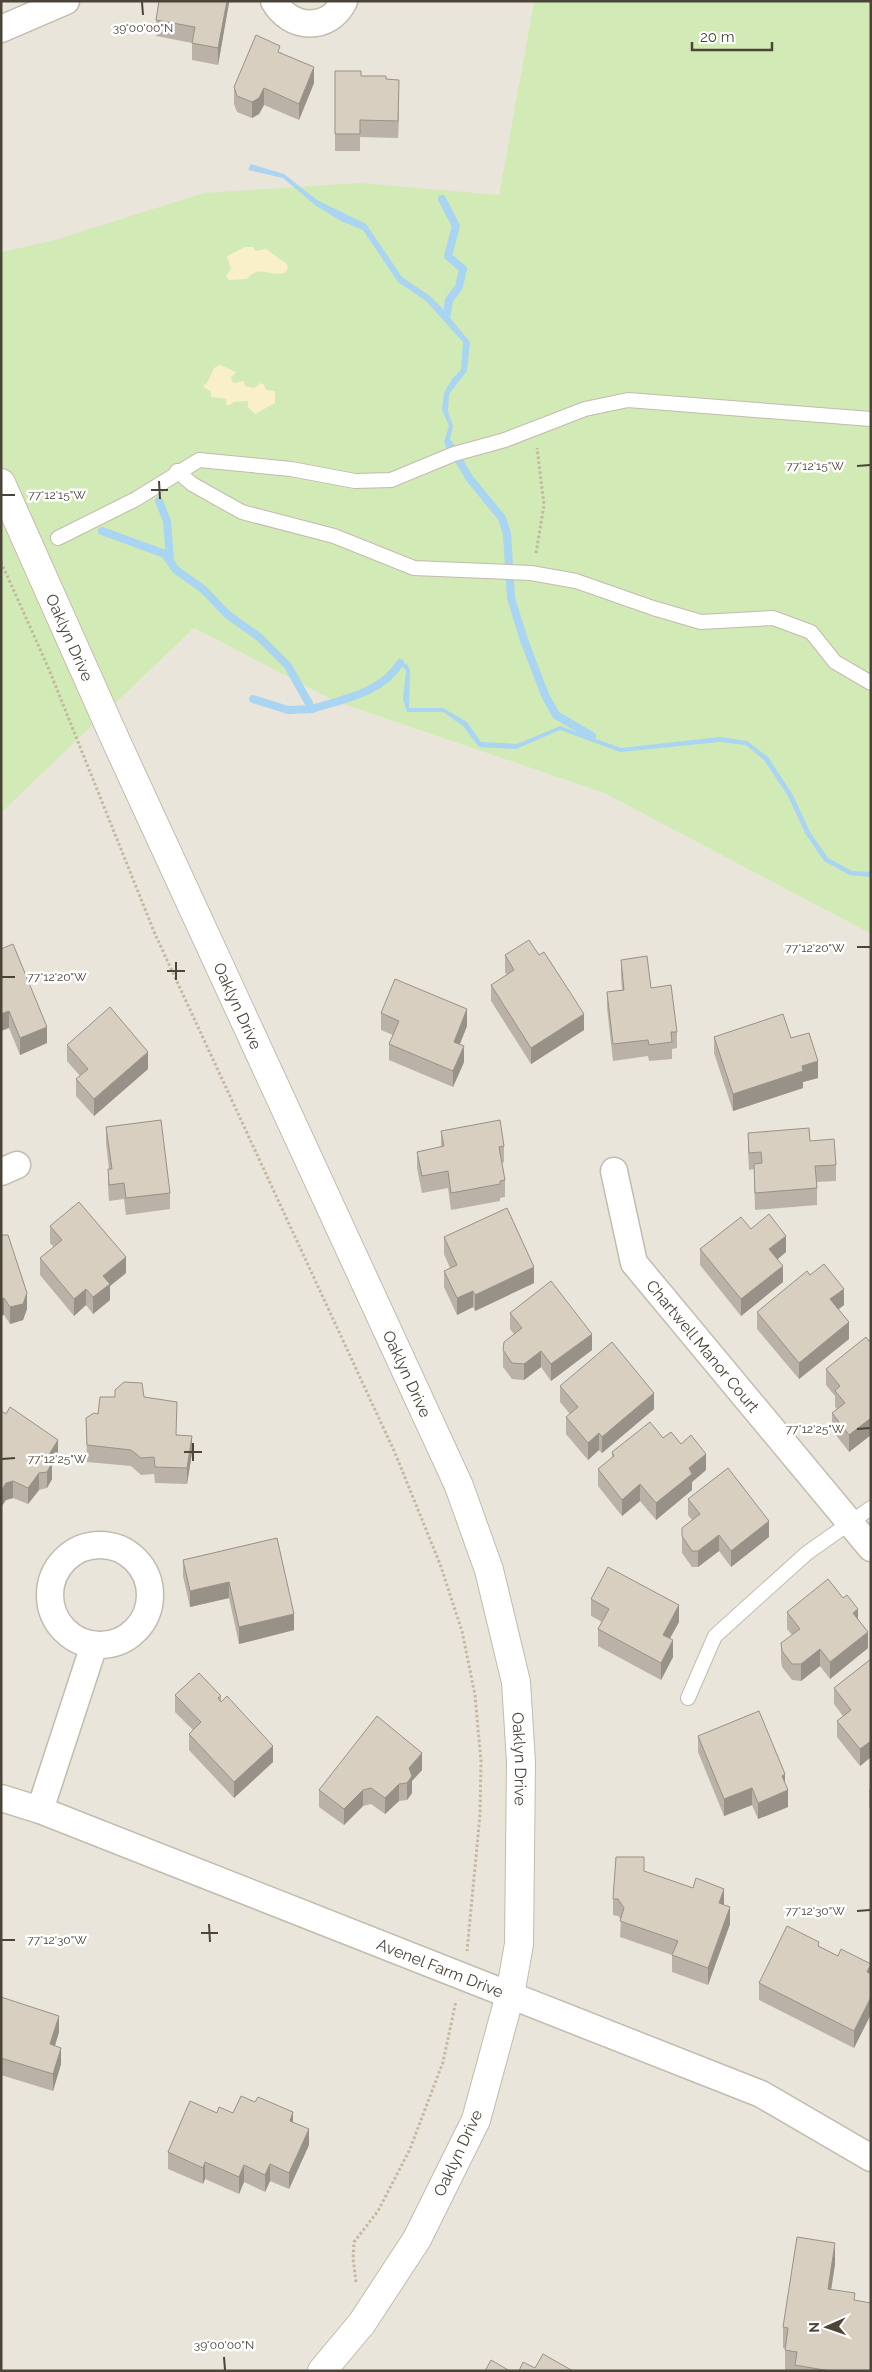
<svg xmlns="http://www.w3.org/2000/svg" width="872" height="2372" viewBox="0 0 872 2372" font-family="Raleway,sans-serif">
<rect width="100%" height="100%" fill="#f6f3ec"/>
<g fill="#eae5da">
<polygon points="1,1 534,1 499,196 360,183 58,239 1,252"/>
<polygon points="194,628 334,701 604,793 871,934 871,2371 1,2371 1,813"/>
</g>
<polygon fill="#d2eab5" points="534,1 871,1 871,934 604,793 334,701 194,628 1,813 1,252 58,239 204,193 360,183 499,195"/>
<g fill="#f9efc9">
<path d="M245,247h8l2,4 11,-2 21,15 1,5 -3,4c-16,4 -26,-9 -38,6l-18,1 -3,-4 5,-7 -4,-13z"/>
<polygon points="220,365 236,372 231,377 233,383 244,381 245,386 254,388 261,383 264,385 266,390 275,391 275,403 255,414 248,407 248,401 234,402 229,405 226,405 227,399 211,397 211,392 203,386 207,383 214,368"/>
</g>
<g fill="#a9d4f2">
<polygon points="251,164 284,174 317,200 366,224 402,277 430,296 441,307 470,342 467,371 449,394 448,411 453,426 449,444 444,442 449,426 442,410 444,393 452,379 461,370 463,342 426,301 398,282 363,230 341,221 315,205 283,178 248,170"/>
<polygon points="400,663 407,664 410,670 409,708 443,708 467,722 481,742 517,744 560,726 621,748 720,737 747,741 768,757 793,795 810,832 828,858 852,871 871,872 871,877 850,875 824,861 805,833 788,796 764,760 746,745 720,742 620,752 560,730 516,749 479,747 463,726 443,712 407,712 403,699 406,671"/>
</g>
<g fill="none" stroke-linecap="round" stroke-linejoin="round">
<g stroke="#a9d4f2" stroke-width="8">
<polyline points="442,199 456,226 448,256 463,269 459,287 449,300 447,314"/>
<polyline points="449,444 470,479 502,518 507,534 511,598 524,640 545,695 556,715 592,736"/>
<polyline points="159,501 167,521 170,560"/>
<path d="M102,531l63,23 11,16 27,19 25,26 31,22 29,29 24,43c31,-10 70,-16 88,-46"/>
<polyline points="253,699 288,710 312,709"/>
</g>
<g stroke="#c2bbae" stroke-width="16">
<g id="service">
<polyline points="177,471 192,484 242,512 334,536 414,568 531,573 576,581 653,608 701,622 773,618 811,632 835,662 871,683"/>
<polyline points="58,538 136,499 199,460 291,469 355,481 391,480 454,454 505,440 585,409 628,400 871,419"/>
<polyline points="688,1698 715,1636 807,1553 871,1508"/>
</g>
</g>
<g stroke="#c2bbae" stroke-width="29">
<g id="minor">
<path d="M274,1c16,29 55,31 70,0"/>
<polyline points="1,29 66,1"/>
<path id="s1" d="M614,1171l20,92 237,285"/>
<polyline points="1,1172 17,1165"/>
<circle cx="100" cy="1595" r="50"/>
<path id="s2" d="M1,1798l39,12 721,284 110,64"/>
<polyline points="40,1810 94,1645"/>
</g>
</g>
<g stroke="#c2bbae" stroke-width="30">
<g id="tertiary">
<path id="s3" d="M1,483l115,258 343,745 30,84 27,112 5,80 -2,182 -9,51 -34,125 -59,119 -55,84 -40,48"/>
</g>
</g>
<g stroke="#c4b79f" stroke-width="3" stroke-dasharray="2.5 2.5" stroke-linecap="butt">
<polyline points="536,553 544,505 537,448"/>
<polyline points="1,562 48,667 155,934 395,1453 440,1564 462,1631 475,1695 481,1761 480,1815 467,1951"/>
<polyline points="356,2282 353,2258 354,2242 378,2211 410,2149 443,2062 456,2001"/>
</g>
<use href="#service" stroke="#fff" stroke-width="14"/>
<use href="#minor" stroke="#fff" stroke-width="26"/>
<use href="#tertiary" stroke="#fff" stroke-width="28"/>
</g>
<g fill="#bab2a6">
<polygon points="229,1 218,65 192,60 192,43 156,36 156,20"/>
<polygon points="280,52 314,83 299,120 264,105 259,114 252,118 237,112 234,104 234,87"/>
<polygon points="335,71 361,76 386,79 399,96 398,138 360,137 360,151 335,151"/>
<polygon points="1,949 47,1043 20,1055 9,1028"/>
<polygon points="505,955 584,1030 531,1064 491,1001 491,985 507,975 505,972"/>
<polygon points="621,960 651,988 677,1032 677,1048 672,1049 672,1059 649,1061 648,1056 613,1061 607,1008 607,992 622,990 621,976"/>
<polygon points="381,1013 467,1026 460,1044 464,1062 453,1087 389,1060 389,1044 393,1035 381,1030"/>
<polygon points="714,1037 791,1038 818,1078 803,1082 803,1088 733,1111 714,1053"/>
<polygon points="67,1045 148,1069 94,1116 76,1096 76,1079 80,1076 67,1061"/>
<polygon points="106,1127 170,1193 170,1209 126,1215 124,1199 109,1201 108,1186 108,1169 109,1169 106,1143"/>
<polygon points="441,1131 504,1146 504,1162 502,1163 505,1180 505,1197 500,1198 500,1201 451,1210 448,1188 422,1193 417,1168 417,1152 441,1147"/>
<polygon points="748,1133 810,1141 836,1165 836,1181 817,1182 817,1205 755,1210 754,1169 749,1170 748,1150"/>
<polygon points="50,1226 126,1273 110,1286 110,1300 93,1314 86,1305 74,1316 40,1275 40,1258 54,1247 50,1243"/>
<polygon points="751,1229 786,1252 778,1259 783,1282 741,1316 700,1265 700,1249"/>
<polygon points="1,1235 27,1309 23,1320 10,1324 4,1315"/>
<polygon points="444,1237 534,1283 475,1311 473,1307 457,1315 444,1287 444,1271 450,1268 444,1254"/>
<polygon points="810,1275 844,1305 838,1309 849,1339 799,1379 757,1329 757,1312"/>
<polygon points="510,1313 592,1350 551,1381 541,1367 524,1380 512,1379 503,1367 503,1350 514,1334 510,1329"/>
<polygon points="871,1340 871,1435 849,1452 832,1430 832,1413 837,1409 835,1407 835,1396 826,1385 826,1369"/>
<polygon points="560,1386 654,1409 602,1453 599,1450 588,1460 566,1434 566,1417 570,1414 560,1402"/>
<polygon points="144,1397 192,1453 187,1484 155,1483 154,1474 141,1475 131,1466 87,1462 86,1418"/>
<polygon points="1,1411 58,1456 52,1466 52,1479 47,1488 39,1490 28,1504 13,1498 6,1500 1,1507"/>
<polygon points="663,1438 681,1444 706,1470 692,1482 692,1490 656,1520 640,1501 622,1516 598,1486 598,1469 612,1458 612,1452"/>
<polygon points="688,1499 769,1537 731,1567 719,1551 698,1567 692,1567 682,1553 682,1528 692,1520 688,1515"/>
<polygon points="277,1538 294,1630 239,1644 229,1598 190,1607 183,1576 183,1560"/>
<polygon points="591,1599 679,1622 670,1638 673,1657 661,1680 598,1646 598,1629 602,1622 591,1616"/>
<polygon points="787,1612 858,1618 868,1648 830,1679 820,1666 801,1681 792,1680 782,1667 781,1660 781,1643 792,1635 787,1629"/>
<polygon points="871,1659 871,1757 860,1766 837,1737 837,1721 843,1716 834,1704 834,1688"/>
<polygon points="175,1695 221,1696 221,1702 273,1762 234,1798 189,1750 189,1734 193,1730 175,1712"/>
<polygon points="698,1736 785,1783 788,1807 758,1819 752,1805 724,1816 698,1752"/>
<polygon points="422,1770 412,1781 412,1793 407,1800 399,1801 385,1814 371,1804 363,1806 344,1825 319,1807 319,1790"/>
<polygon points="871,1788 871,1808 869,1807 869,1790"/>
<polygon points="644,1871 724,1905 730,1924 708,1985 672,1972 672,1955 620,1937 621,1919 618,1916 613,1915 613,1899"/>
<polygon points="819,1946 838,1956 871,1964 871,2014 854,2048 759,2000 759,1983"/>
<polygon points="1,1997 59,2032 55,2046 61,2064 53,2091 1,2075"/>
<polygon points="217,2113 233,2113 293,2122 309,2145 289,2189 270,2181 265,2192 244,2182 239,2194 205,2179 203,2184 168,2169 168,2152"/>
<polygon points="835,2264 831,2289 855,2300 871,2371 785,2371 785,2348 783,2348 783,2327"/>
</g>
<g fill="#979187">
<polygon points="227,1 229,1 229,3 218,65 218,48"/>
<polygon points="314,67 314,83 299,120 299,104"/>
<polygon points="399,80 399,96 398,138 398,121"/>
<polygon points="264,88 264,105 259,114 252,118 252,102"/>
<polygon points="467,1009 467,1026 454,1058 454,1042"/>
<polygon points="9,1011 9,1028 1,1031 1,1014"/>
<polygon points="584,1014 584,1030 531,1064 531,1048"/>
<polygon points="47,1027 47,1043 20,1055 20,1038"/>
<polygon points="464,1046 464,1062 453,1087 453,1071"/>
<polygon points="148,1052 148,1069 94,1116 94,1099"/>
<polygon points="818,1061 818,1078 803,1082 803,1088 733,1111 733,1094 802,1066"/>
<polygon points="786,1236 786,1252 769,1266 769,1249"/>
<polygon points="126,1257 126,1273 110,1286 110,1300 93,1314 93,1297 103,1276"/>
<polygon points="783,1266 783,1282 741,1316 741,1299"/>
<polygon points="534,1267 534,1283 475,1311 475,1295"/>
<polygon points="86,1289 86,1305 74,1316 74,1299"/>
<polygon points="844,1289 844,1305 830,1316 830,1299"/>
<polygon points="473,1291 473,1307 457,1315 457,1298"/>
<polygon points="27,1293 27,1309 23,1320 10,1324 10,1307"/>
<polygon points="4,1298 4,1315 1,1316 1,1299"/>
<polygon points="849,1322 849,1339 799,1379 799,1363"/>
<polygon points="592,1334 592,1350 551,1381 551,1364"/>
<polygon points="541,1351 541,1367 524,1380 524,1364"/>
<polygon points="654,1393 654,1409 602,1453 602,1437"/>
<polygon points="871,1418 871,1435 849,1452 849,1435"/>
<polygon points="599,1433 599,1450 588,1460 588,1443"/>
<polygon points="192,1436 192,1453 187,1484 187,1468"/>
<polygon points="58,1440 58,1456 52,1466 52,1479 47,1488 47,1472 50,1453"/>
<polygon points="706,1454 706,1470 692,1482 692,1490 656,1520 656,1503 689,1468"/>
<polygon points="39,1473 39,1490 28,1504 28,1488"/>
<polygon points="13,1481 13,1498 6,1500 1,1507 1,1491 6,1483"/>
<polygon points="640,1484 640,1501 622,1516 622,1500"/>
<polygon points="769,1521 769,1537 731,1567 731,1551"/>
<polygon points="719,1535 719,1551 698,1567 698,1551"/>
<polygon points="229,1582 229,1598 190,1607 190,1591"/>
<polygon points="679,1605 679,1622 663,1651 663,1635"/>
<polygon points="858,1609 858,1625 853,1613"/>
<polygon points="294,1614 294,1630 239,1644 239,1627"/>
<polygon points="868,1632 868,1648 830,1679 830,1662"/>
<polygon points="673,1640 673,1657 661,1680 661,1663"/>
<polygon points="820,1649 820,1666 801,1681 801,1664"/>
<polygon points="871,1741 871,1757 860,1766 860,1749"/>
<polygon points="273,1746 273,1762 234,1798 234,1782"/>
<polygon points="422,1753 422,1770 412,1781 412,1793 407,1800 407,1783 409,1768"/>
<polygon points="785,1774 785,1791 782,1776"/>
<polygon points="399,1784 399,1801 385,1814 385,1798"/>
<polygon points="752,1788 752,1805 724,1816 724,1799"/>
<polygon points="363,1790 363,1806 344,1825 344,1809"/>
<polygon points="788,1790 788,1807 758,1819 758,1803"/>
<polygon points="724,1889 724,1905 719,1903"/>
<polygon points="730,1907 730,1924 708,1985 708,1968"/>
<polygon points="871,1964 871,1981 867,1972"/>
<polygon points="871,1997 871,2014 854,2048 854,2031"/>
<polygon points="59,2016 59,2032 50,2061 50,2044"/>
<polygon points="61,2048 61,2064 53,2091 53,2074"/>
<polygon points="293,2112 293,2129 290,2121"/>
<polygon points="309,2129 309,2145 289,2189 289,2173"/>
<polygon points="205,2162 205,2179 203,2184 203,2168"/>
<polygon points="270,2164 270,2181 265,2192 265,2175"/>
<polygon points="244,2165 244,2182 239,2194 239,2177"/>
<polygon points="835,2243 835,2264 828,2310 828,2289"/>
</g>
<g fill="#d8cfc1" stroke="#979187">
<polygon points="159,1 227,1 218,48 192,43 195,27 156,20"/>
<polygon points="256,35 280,46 278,52 314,67 299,104 264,88 259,98 252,102 237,96 234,87"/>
<polygon points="335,71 361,71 361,76 386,76 386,79 399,80 398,121 360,120 360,134 335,134"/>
<polygon points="529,940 539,955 544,952 584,1014 531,1048 491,985 514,970 505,955"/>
<polygon points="13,944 47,1027 20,1038 9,1011 1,1014 1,949"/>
<polygon points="647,956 651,988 671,985 677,1032 671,1032 672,1042 649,1045 648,1040 613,1044 607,992 624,990 621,960"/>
<polygon points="395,979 467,1009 454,1042 464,1046 453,1071 389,1044 399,1021 381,1013"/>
<polygon points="110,1007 148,1052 94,1099 76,1079 88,1069 67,1045"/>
<polygon points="783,1014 791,1038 809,1033 818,1061 802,1066 803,1071 733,1094 714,1037"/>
<polygon points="161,1120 170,1193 126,1198 124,1183 109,1185 108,1169 112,1169 106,1127"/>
<polygon points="500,1120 504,1146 499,1147 505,1180 500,1181 500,1184 451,1193 448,1171 422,1176 417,1152 444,1146 441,1131"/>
<polygon points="809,1128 810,1141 834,1139 836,1165 815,1166 817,1188 755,1193 754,1164 762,1163 761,1152 749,1153 748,1133"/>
<polygon points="79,1202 126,1257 103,1276 110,1284 93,1297 86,1289 74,1299 40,1258 62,1240 50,1226"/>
<polygon points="507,1208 534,1267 475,1295 473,1291 457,1298 444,1271 457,1265 444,1237"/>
<polygon points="769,1214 786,1236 769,1249 783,1266 741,1299 700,1249 741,1217 751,1229"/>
<polygon points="1,1235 8,1235 27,1293 23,1304 10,1307 4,1298 1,1299"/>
<polygon points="824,1264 844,1289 830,1299 849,1322 799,1363 757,1312 807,1271 810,1275"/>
<polygon points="551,1281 592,1334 551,1364 541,1351 524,1364 512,1363 503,1350 504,1342 522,1328 510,1313"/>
<polygon points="866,1337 869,1341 871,1340 871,1418 849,1435 832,1413 845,1403 835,1391 840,1386 826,1369"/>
<polygon points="612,1342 654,1393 602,1437 599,1433 588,1443 566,1417 578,1407 560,1386"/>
<polygon points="124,1382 142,1383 144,1397 177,1402 176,1435 192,1436 187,1468 155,1467 154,1457 141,1458 131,1450 87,1445 86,1418 94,1413 98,1414 100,1397 115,1397 115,1390"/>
<polygon points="10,1407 58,1440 50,1453 52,1463 47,1472 39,1473 28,1488 13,1481 6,1483 1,1491 1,1411 6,1414"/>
<polygon points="650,1422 663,1438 671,1432 681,1444 691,1435 706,1454 689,1468 692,1474 656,1503 640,1484 622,1500 598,1469 614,1456 612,1452"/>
<polygon points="728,1468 769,1521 731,1551 719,1535 698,1551 692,1551 682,1536 682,1528 700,1514 688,1499"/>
<polygon points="277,1538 294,1614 239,1627 229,1582 190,1591 183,1560"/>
<polygon points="608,1567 679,1605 663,1635 673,1640 661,1663 598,1629 609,1609 591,1599"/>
<polygon points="828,1579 843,1598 847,1595 858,1609 853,1613 868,1632 830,1662 820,1649 801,1664 792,1664 782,1651 781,1643 800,1629 787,1612"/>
<polygon points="871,1659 871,1741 860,1749 837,1721 851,1710 834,1688"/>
<polygon points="199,1673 221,1696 218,1698 221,1702 227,1696 273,1746 234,1782 189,1734 201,1722 175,1695"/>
<polygon points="759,1711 785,1774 782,1776 788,1790 758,1803 752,1788 724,1799 698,1736"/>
<polygon points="377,1716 422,1753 409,1768 412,1776 407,1783 399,1784 385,1798 371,1788 363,1790 344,1809 319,1790"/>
<polygon points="616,1857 644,1857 644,1871 693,1888 696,1878 724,1889 719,1903 730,1907 708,1968 672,1955 678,1941 620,1921 624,1908 618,1899 613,1899"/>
<polygon points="787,1926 819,1942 818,1946 838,1956 841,1949 871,1964 867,1972 871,1974 871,1997 854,2031 759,1983"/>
<polygon points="1,1997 59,2016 50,2044 61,2048 53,2074 1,2058"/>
<polygon points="241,2096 255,2102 258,2097 293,2112 290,2121 309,2129 289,2173 270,2164 265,2175 244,2165 239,2177 205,2162 203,2168 168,2152 190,2101 217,2113 219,2107 233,2113"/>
<polygon points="797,2237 835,2243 828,2289 855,2293 854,2300 871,2303 871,2371 830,2371 795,2365 797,2352 785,2350 788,2328 783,2327"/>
<polygon points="543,2354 573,2371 519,2371 523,2362 535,2368"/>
<polygon points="491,2360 510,2371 485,2371"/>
</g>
<path fill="none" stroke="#4b4439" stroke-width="2" d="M142,2l1,13M857,466l13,-1M159,481l1,18M151,490h17M2,495h13M857,947h13M176,962v18M167,971h18M2,977h13M857,1429l13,-1M193,1443v18M184,1452h18M2,1459l13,-1M857,1911l13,-1M209,1924l1,18M201,1933h17M2,1940h13M224,2357l1,13"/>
<g text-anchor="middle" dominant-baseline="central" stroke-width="5" stroke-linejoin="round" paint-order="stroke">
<g font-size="16" fill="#4b4439" stroke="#fff">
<text stroke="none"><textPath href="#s3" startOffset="169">Oaklyn Drive</textPath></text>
<text stroke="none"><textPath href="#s3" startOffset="574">Oaklyn Drive</textPath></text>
<text stroke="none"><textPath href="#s1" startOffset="202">Chartwell Manor Court</textPath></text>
<text stroke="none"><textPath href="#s3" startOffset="979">Oaklyn Drive</textPath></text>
<text stroke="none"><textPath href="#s3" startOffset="1384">Oaklyn Drive</textPath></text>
<text stroke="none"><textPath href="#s2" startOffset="471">Avenel Farm Drive</textPath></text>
<text transform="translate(458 2153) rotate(-65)">Oaklyn Drive</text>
</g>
</g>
<g font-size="12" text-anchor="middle" fill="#4b4439" stroke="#fff" stroke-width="5" stroke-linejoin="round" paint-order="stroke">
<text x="143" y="32">39°00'00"N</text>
<text x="815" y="470">77°12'15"W</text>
<text x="57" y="499">77°12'15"W</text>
<text x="815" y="952">77°12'20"W</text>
<text x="57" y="981">77°12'20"W</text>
<text x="815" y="1433">77°12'25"W</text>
<text x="57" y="1463">77°12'25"W</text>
<text x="815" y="1915">77°12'30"W</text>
<text x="57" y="1944">77°12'30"W</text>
<text x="224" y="2349">39°00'00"N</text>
</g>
<rect width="872" height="2372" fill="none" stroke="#4b4439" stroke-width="5"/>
<g transform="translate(827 2327) rotate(268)" stroke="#ffffff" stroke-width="4" paint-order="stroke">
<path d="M0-4L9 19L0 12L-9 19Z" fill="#4b4439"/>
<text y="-8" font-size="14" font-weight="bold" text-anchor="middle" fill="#4b4439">N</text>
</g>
<path d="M692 42v8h80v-8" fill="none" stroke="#4b4439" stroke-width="2.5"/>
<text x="700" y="42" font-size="15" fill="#4b4439" stroke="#ffffff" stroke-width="4" paint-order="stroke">20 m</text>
</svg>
